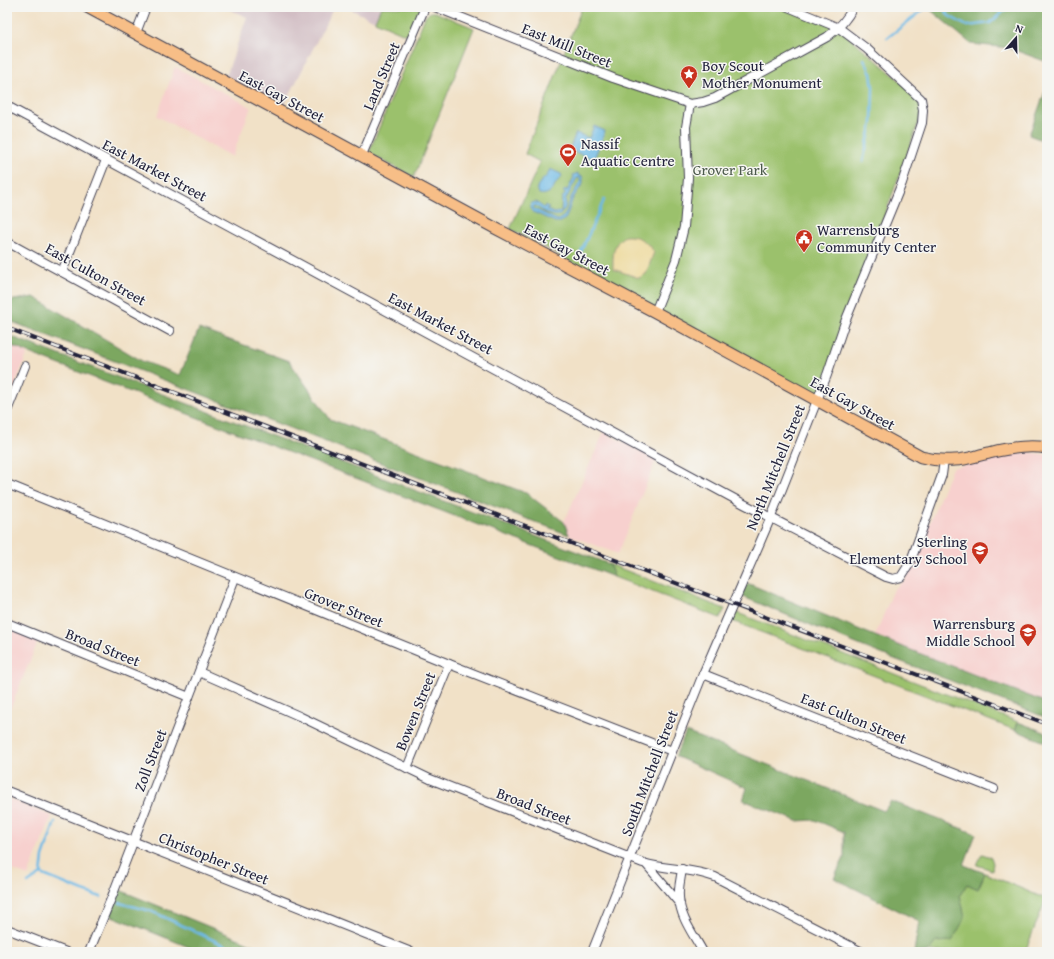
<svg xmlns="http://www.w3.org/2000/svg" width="1054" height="959" viewBox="0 0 1054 959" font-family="'Gentium Book Plus',serif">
<rect width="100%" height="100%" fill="#f6f6f2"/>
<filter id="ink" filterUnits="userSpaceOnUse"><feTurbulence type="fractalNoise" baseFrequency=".025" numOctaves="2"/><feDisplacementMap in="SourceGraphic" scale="8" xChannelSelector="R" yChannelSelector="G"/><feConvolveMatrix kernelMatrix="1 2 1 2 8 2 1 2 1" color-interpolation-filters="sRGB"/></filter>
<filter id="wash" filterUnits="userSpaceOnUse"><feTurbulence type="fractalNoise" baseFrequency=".012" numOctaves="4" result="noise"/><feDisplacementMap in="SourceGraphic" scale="16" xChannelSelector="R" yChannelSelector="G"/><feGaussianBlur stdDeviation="0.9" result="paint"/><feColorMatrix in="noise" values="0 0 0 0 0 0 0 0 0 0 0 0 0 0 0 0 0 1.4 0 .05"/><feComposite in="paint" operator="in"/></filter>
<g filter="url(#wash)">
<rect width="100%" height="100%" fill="#f1e1c7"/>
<g fill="#f7d0ce">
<polygon points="175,67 251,107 232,157 157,116"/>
<polygon points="7,344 28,352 7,405"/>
<polygon points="604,432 656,460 618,554 569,535 564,522"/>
<polygon points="1028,452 1047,455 1047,703 875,636 894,589 904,581 910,571 952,468 1008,455"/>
<polygon points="7,628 38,641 9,712 7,712"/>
<polygon points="7,798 52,816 28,876 7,868"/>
</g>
<g fill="#d2bec4">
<polygon points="223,7 334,7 284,106 226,76 247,17"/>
<polygon points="346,7 381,7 375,21"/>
</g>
<g fill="#9bc16c" stroke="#5e7254">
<polygon points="381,7 421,8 409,36 375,21"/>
<polygon points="582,7 782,7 839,28 921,99 923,110 817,401 655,312 547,248 510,229 540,162 525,154"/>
<polygon points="430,12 435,12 474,28 414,177 372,155 369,152 425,17"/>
<polygon points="609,564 725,609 720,618 614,577"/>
<polygon points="735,612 1018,722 1015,730 732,621"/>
<polygon points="982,854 991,857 993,863 992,870 977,865"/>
<polygon points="985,873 1046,899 1025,952 928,952 935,942 965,918 960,895 967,884 978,889"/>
</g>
<g fill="#7ca760" stroke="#4f644e">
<polygon points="927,7 1047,7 1047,62 1009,48 971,44"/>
<polygon points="1047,86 1047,142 1029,135"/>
<polygon points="34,297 142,361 180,375 199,329 289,361 330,419 526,493 564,522 569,535 7,320 7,301"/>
<polygon points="7,335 609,564 614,577 34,355 7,344"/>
<polygon points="747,583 875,636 1047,703 1047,718 866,648 741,596"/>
<polygon points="1018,722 1047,733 1047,743 1015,730"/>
<polygon points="686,732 884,811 891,801 976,834 964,865 985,873 978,889 967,884 960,895 965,918 952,941 936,942 928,952 914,952 919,921 834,878 844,858 844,832 815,820 797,821 743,800 747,788 675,756"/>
<polygon points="117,889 249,943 266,952 201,952 107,914"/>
</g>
<path fill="#eeda9e" stroke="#887e6c" d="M625,236c14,-1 21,5 29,16l-8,22 -7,4 -26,-9c0,-13 -1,-26 12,-33z"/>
<g fill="#6cb9e6" stroke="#476e90" fill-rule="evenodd">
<polygon points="594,126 605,131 594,159 569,150 576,133 589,138"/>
<path d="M550,169l11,5 1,3c-9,5 -8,20 -23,17l-2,-7c5,-9 10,-8 13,-18z"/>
<path d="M578,173v2l5,2v7l-10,14 -7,20 -5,4h-6l-22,-10 -3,-3 1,-6 5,-1 8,6 1,-3 4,3 -3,1c5,3 9,6 15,2l1,-13 4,-5 -3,-1 3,-3 1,2 7,-14 -1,-2zM577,178h3v4l-9,15 -5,15 -2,4 -6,4 -3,-1 -22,-11 2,-3c7,6 16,12 25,10l5,-7 1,-9z"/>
</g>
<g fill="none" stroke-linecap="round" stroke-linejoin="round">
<g stroke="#6cb9e6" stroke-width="2.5">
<polyline points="942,7 949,16 967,26 990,23 1008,7"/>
<polyline points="887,38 927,7"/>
<polyline points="863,161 872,123 873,87 871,73 864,59"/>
<polyline points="580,254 604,200"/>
<polyline points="55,822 43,857 41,874 83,891 101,897"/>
<polyline points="28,883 41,874"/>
<polyline points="120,903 151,911 239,952"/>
</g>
</g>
</g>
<g filter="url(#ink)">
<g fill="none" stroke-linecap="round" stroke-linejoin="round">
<g stroke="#413f50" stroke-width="10">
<g id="minor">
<path d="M435,7l178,71 77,26 13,-2 12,-4 112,-61c11,-8 20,-17 26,-30"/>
<polyline points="136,33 146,7"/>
<polyline points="7,106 744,504 886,577 893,579 901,577 910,563 942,475 944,460"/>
<polyline points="362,155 425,7"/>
<polyline points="7,242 170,331"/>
<polyline points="62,272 106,160"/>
<polyline points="655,312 676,260 684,227 688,178 686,127 690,104"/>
<polyline points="7,411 25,366"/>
<polyline points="7,484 449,664 672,751"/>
<polyline points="7,623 189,697"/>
<path d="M199,672l100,44 131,63 213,84c25,7 48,5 72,14l147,75"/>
<polyline points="703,674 994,789"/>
<polyline points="407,768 449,664"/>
<polyline points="7,791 411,952"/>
<polyline points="646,864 680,904"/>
<path d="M682,869c-1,9 -4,19 -3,28 1,21 15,38 24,55"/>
<polyline points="7,929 66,952"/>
<polyline points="89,952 113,894 235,578"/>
<polyline points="592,952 703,674 771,517 827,375 845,322 902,183 922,123 923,110 921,99 867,49 839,28 788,7"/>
</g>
</g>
<g stroke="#413f50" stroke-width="13">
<path id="major" d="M87,7l408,221 160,84 266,145c12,3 23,4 34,3 12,0 23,-5 34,-7 19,-5 39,-8 58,-5"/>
</g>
<use href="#minor" stroke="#fff" stroke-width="8"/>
<use href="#major" stroke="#f7be87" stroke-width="11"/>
<g stroke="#22223b" stroke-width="4">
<path id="rail" d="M7,328c346,134 694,263 1040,396"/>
</g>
<use href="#rail" stroke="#f6f6f2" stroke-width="2.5" stroke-dasharray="8" stroke-linecap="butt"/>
</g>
</g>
<defs>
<g id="sight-pin" transform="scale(0.9)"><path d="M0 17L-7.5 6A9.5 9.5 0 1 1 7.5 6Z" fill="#c8321e" stroke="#f6f6f2"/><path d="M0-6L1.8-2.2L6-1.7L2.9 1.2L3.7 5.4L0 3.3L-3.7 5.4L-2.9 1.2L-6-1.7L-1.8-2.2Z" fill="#fff"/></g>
<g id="stadium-pin" transform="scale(0.9)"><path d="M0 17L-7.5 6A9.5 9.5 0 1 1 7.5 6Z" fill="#c8321e" stroke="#f6f6f2"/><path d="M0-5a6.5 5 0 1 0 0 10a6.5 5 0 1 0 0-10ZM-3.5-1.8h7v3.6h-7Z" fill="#fff"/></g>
<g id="civic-pin" transform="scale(0.9)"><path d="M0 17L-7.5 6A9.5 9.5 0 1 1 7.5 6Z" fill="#c8321e" stroke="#f6f6f2"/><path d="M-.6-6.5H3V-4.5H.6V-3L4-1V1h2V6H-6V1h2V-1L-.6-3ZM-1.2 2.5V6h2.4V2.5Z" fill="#fff"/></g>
<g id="school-pin" transform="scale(0.9)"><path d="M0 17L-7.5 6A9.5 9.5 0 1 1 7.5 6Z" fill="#c8321e" stroke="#f6f6f2"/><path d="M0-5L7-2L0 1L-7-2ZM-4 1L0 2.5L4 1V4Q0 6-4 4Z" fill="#fff"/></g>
</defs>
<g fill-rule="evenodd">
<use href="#sight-pin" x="689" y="74"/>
<use href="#stadium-pin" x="568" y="152"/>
<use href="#civic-pin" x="804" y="238"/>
<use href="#school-pin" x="980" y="550"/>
<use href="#school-pin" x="1028" y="632"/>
</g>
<g text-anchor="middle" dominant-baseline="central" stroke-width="3" stroke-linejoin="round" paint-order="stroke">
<g font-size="15" fill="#22223b" stroke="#f6f6f2">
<text transform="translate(567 45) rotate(22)">East Mill Street</text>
<text transform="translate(381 76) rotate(-67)">Land Street</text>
<text transform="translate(282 96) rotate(28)">East Gay Street</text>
<text transform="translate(155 170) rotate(28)">East Market Street</text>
<text transform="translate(567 249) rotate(28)">East Gay Street</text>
<text transform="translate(96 274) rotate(29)">East Culton Street</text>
<text transform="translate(441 323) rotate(28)">East Market Street</text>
<text transform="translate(853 403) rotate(29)">East Gay Street</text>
<text transform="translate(775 467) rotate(-68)">North Mitchell Street</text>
<text transform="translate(344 607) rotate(22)">Grover Street</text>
<text transform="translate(103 647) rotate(22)">Broad Street</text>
<text transform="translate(415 711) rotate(-68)">Bowen Street</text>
<text transform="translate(854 718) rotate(22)">East Culton Street</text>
<text transform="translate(150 760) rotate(-69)">Zoll Street</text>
<text transform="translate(649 773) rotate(-69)">South Mitchell Street</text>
<text transform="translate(534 806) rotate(21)">Broad Street</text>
<text transform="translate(214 858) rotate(22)">Christopher Street</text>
</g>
<g font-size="15" fill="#22223b" stroke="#f6f6f2" text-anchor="start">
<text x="702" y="65">Boy Scout<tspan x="702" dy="17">Mother Monument</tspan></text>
<text x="581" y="143">Nassif<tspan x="581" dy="17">Aquatic Centre</tspan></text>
<text x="817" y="229">Warrensburg<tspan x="817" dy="17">Community Center</tspan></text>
<text x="967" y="541" text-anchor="end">Sterling<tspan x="967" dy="17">Elementary School</tspan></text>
<text x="1015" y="623" text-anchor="end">Warrensburg<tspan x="1015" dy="17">Middle School</tspan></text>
</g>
<g font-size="15" fill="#4c5a4c" stroke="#f6f6f2">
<text x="730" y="169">Grover Park</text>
</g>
</g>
<rect width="1054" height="959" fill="none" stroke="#f6f6f2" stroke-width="24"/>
<g transform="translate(1016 38) rotate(20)" stroke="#f6f6f2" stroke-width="3" paint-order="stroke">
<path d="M0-3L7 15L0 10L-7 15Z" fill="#22223b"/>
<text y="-6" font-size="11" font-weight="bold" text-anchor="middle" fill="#22223b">N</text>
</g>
</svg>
